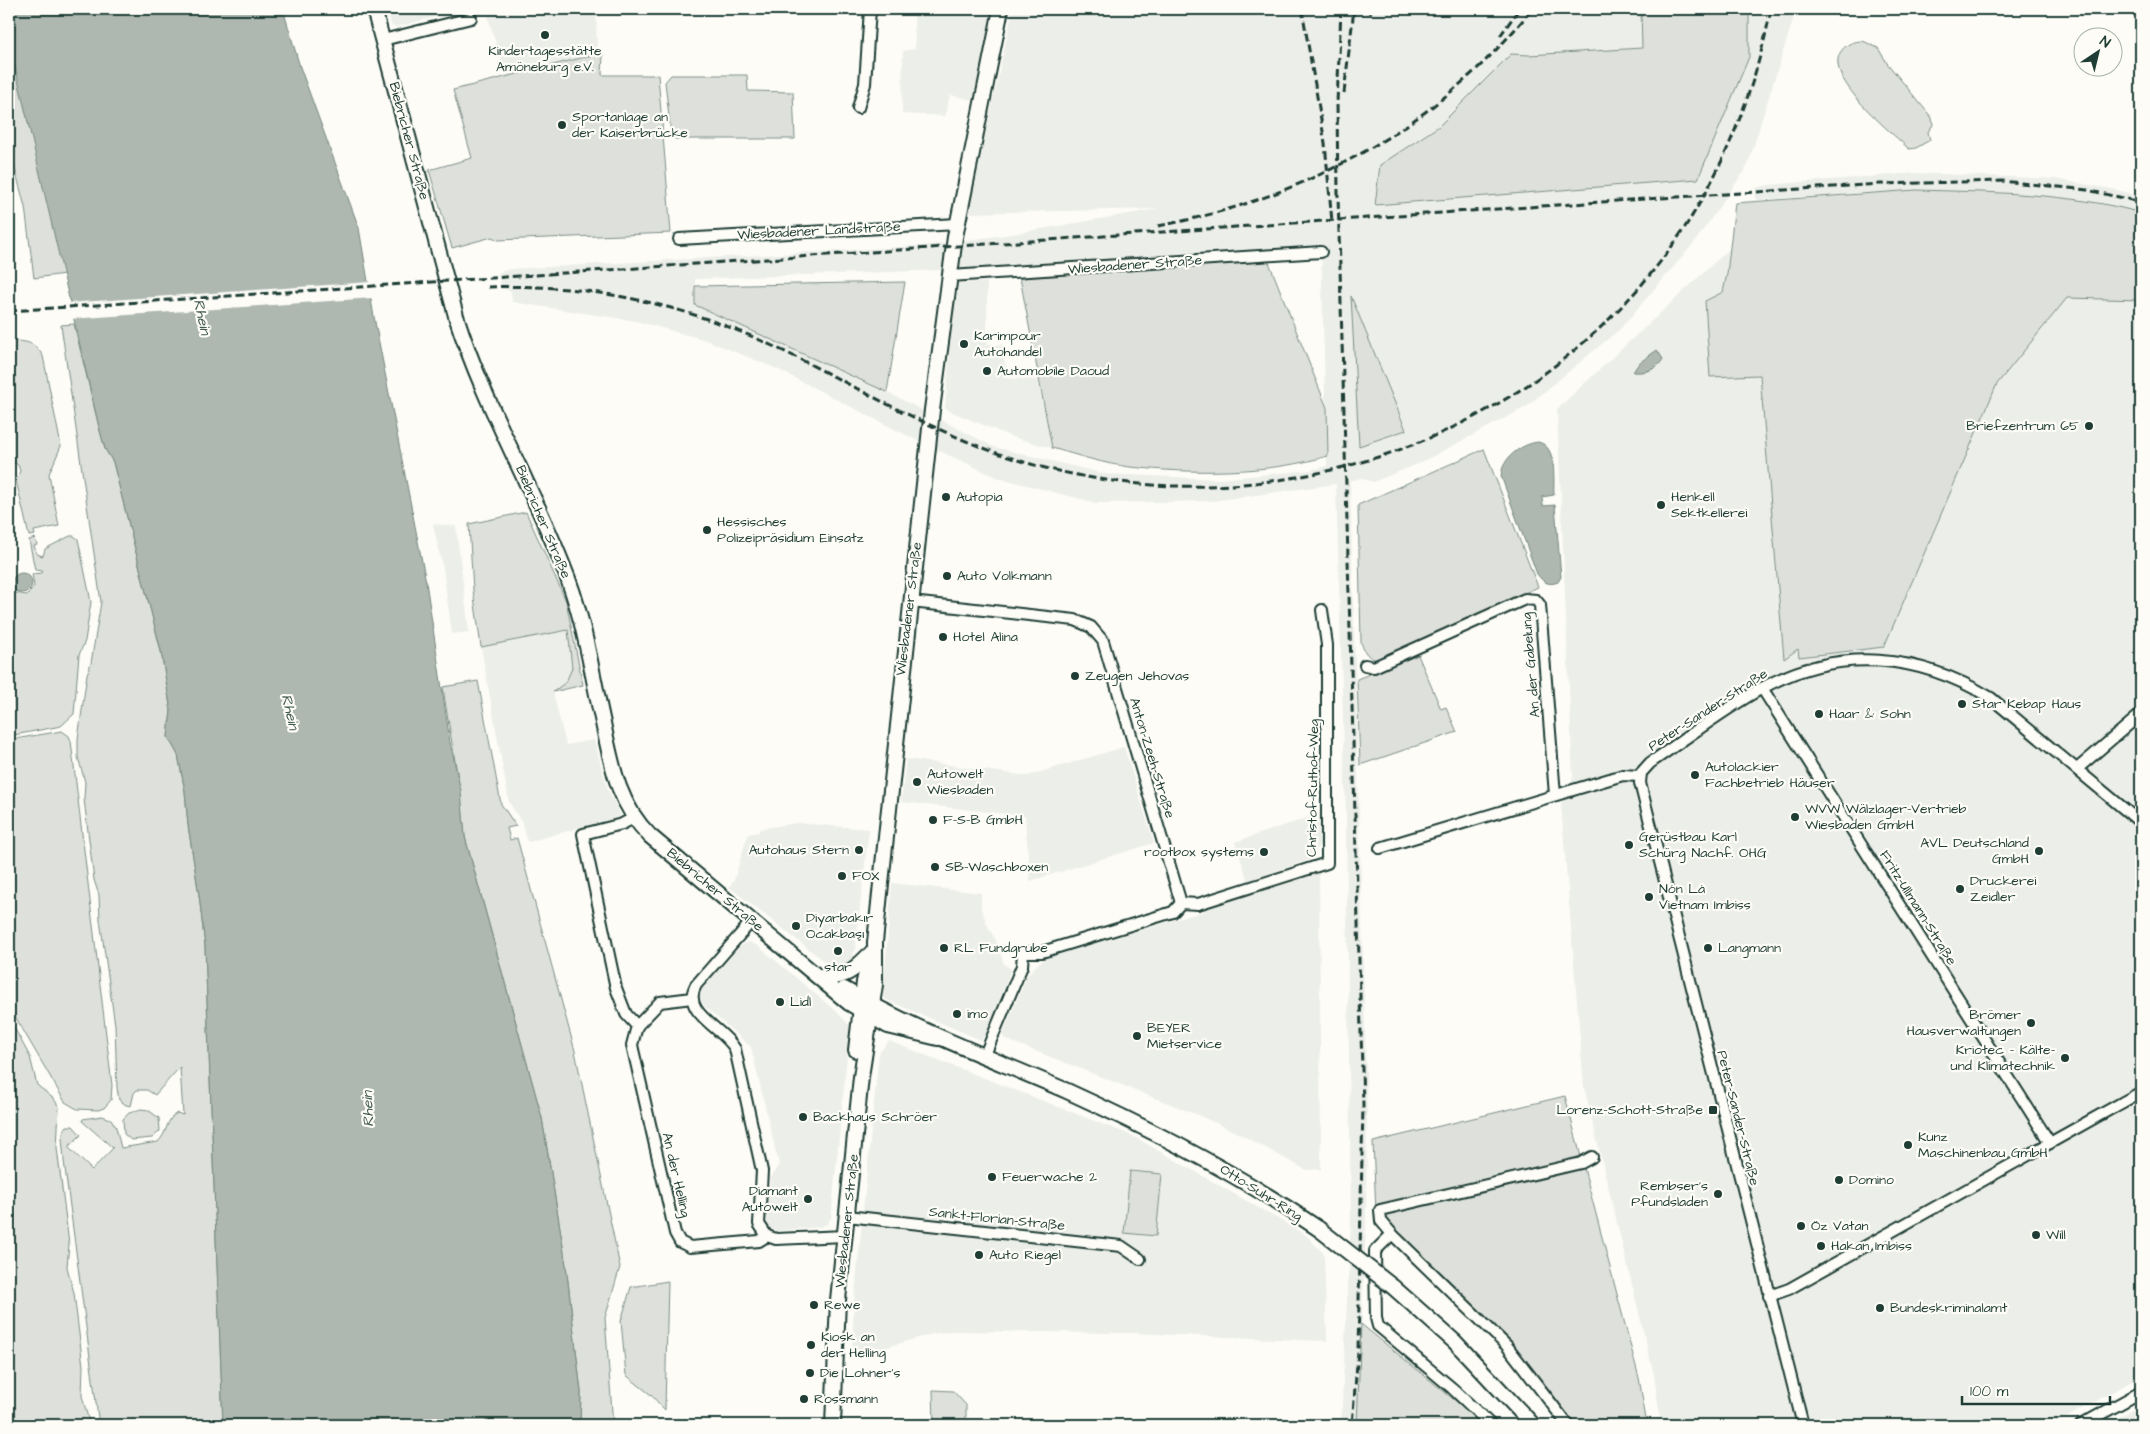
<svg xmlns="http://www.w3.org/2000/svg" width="2150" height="1434" viewBox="0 0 2150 1434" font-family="'Architects Daughter',sans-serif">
<rect width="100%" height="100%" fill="#fdfcf7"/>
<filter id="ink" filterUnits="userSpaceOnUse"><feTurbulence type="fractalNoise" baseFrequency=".02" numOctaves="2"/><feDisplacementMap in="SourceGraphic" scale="10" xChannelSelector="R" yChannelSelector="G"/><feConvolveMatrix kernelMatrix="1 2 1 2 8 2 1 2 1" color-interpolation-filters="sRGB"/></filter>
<g filter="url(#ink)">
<g fill="#eceee9" fill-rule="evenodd">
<polygon points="388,9 466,9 396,27 391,25"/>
<polygon points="492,9 596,9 597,54 506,77 488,17"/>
<polygon points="914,9 995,9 978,101 950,95 945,116 902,114 903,51 915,49"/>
<path d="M1013,9h781l-1,11 -46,147 -53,76 -74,86 -94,78 -108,57 -45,18 -12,-4 -11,3 17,627 -1,115 -9,202h-16l10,-204 -5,-402 -10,-335 -124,17 -116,2 -100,-26 -84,-39 -137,-70 -69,-28 -70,-19 -124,-19 -1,-11 -10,-2 -3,-16 13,-4 411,-23 84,-11 152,-26 -190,4zM1321,245l6,221 -16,4 -92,9 -114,-5 -111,-27 -107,-55 -191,-87 -1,-26 304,-11z"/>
<polygon points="1914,173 2055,179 2117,190 2141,197 2141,213 2076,201 2000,193 1916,190 1756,200 1755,188 1769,185"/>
<polygon points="1728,250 2141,263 2141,1376 2053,1425 1661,1425 1654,1375 1584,1087 1561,804 1573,778 1557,409"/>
<polygon points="987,282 987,344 1004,345 1005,378 1038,380 1052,448 1012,437 945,409 954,299 957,283"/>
<polygon points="433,524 456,526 469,632 452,634 443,569"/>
<polygon points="572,629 583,685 553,692 566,745 594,740 608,790 621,816 528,842 522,823 509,802 481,647"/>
<polygon points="1124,747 1154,843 1030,881 1025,816 901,802 906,759 1028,776"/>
<polygon points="1319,814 1320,844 1311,859 1248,881 1235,842"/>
<polygon points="797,823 869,829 855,950 851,960 841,966 828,964 729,887 734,880 748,834 759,832 759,829"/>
<polygon points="1319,872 1321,1169 1306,1170 1240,1134 1198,1115 1005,1039 1002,1035 1028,974 1040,962 1050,957 1205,911 1205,908"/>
<polygon points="892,883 981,893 981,908 988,927 996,940 1004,964 1011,969 987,1033 981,1040 887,1000 883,996"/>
<polygon points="749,942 758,946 837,1012 850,1026 831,1218 827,1224 820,1227 777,1231 769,1227 766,1218 771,1178 779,1165 751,1047 703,1005 699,997 701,990 740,946"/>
<polygon points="889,1041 1133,1136 1306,1235 1324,1254 1327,1341 1131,1333 952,1331 932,1334 866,1353 855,1352 852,1348 854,1301 879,1053"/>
<polygon points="2141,1405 2141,1425 2105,1425"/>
</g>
<g fill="#dde0db" stroke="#7e8e88">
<polygon points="1641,9 1749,9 1749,57 1698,179 1375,205 1380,165 1439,126 1511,54 1529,55 1642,48"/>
<polygon points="9,41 65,274 34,278 25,207 9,146"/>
<path d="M1863,41l15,7 9,15 45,55 1,7 -5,7 2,8 -14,8 -7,1c-18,-17 -84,-70 -69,-96 5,-9 14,-12 23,-12z"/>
<polygon points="597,54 603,54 602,75 658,75 671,233 498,240 492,237 452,248 429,170 472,158 453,90"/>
<polygon points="671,75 747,75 748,91 793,92 795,139 675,139 671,134 665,82"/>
<path d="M1916,190c70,2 157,3 225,23v87l-74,-2 -70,86 -113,263 -85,10 -1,-8 -14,10 -24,-284 -50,2 -5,-76 18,-9 4,-18 8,-71z"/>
<path d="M1268,260l59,148 1,48c-62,18 -133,18 -198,11 -26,-3 -53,-12 -78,-19l-32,-170z"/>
<polygon points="905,282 887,392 695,305 695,286"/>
<polygon points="1351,296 1406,430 1359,446"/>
<path d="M74,324l25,103 6,22 8,13 48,189 10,60 -3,26 10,18 7,36 3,34 11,70 6,51 18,479h-124l-35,-264 -2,-23 2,-8 3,-4h6l8,9 -13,12 24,23 21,-22 -31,-27 1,-2 19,-3 9,3 5,8 5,21 37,-6c10,-10 8,-23 19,-29l6,2 -3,-48 -25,28 -8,-5h-10l-3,3 -3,13 -5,-1 -7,-5 -2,-12 -2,-63 -15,-105 -1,-25 -5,-15 -10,-81 1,-17 -7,-25v-18l9,-65 4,-11 10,-61 -40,-277z"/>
<path d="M9,341c16,0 25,0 34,15l18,90 -12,28 10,52 -25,5 1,4 -6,1 -13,-56 4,-9 -2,-6 -5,-3 -4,-17z"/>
<path d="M1484,449l54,138 -159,73c-11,-1 -15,-8 -18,-18l-3,-137z"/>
<polygon points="526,512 566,601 583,685 553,692 566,682 572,668 568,630 481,647 473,590 469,524"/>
<polygon points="70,536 74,536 78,539 91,602 85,641 79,655 74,714 61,726 9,736 9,583 15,593 27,595 34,586 32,574 42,573 43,571 35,570 29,540 35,538 37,545 34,546 37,554 43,556 45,549"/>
<polygon points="1418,655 1441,709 1446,707 1457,732 1360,765 1357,679"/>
<path d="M478,681l23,123 15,22 -9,2 3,12 7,-2 58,213 45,216 -15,51 8,107h-33l1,-33 -15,-127 -24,-147 -77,-281c-4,-51 -15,-100 -22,-150z"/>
<polygon points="62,731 69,736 71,741 112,1085 111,1100 104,1108 98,1110 77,1109 65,1102 9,1006 9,740"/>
<polygon points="9,1018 30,1057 37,1085 54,1099 59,1107 57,1148 69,1244 67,1267 74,1293 83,1366 82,1396 90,1425 9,1425"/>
<path d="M1565,1096l74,282 8,47h-72c-54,-80 -127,-148 -199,-212l-3,-71z"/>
<polygon points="141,1109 148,1110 159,1118 160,1131 152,1138 131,1140 124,1134 123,1119 129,1113"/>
<polygon points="1130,1171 1162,1174 1156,1236 1124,1233"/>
<polygon points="668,1281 665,1410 651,1395 626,1375 621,1321 631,1287"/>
<polygon points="1361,1324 1468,1411 1481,1425 1357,1425"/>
<polygon points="933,1390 953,1391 966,1405 966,1425 934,1425"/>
</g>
<g fill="#aeb8b1" stroke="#75877f">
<polygon points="9,9 283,9 300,67 359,228 374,317 426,582 450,742 461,791 465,837 542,1118 566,1265 581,1392 580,1425 223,1425 205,946 199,895 188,825 185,791 178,755 168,737 171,711 161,651 113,462 105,449 99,427 9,41"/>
<path d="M1657,350l6,9c-6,11 -18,14 -30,13l6,-9z"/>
<path d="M1538,442c20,4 15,38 16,53l-12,2 1,9 12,-1 6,72 -3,5c-10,4 -15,0 -21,-8l-36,-98c1,-18 20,-32 37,-34z"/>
<circle cx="22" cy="583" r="10"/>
</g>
<polygon fill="#fdfcf7" points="370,282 373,298 70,319 67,303"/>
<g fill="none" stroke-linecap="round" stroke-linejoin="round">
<g stroke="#1f3d34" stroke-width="14">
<g id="street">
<polyline points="383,40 471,18"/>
<polyline points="858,108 865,84 870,9"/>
<polyline points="679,239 958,224"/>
<polyline points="950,276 1321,252"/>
<polyline points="911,602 1075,620 1091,627 1103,641 1181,903"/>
<polyline points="1365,665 1374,667 1525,599 1536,600 1540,605 1555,795"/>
<polyline points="1762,688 2050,1143"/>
<polyline points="2077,769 2141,714"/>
<polyline points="634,818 622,824 583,834 616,988 626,1014 637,1026 632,1045 675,1233 680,1242 690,1247 759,1241 767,1236"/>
<polyline points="1380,848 1623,775 1639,776"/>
<path d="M751,922l-55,63c-16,28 28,43 39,64l27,122 -3,53 8,12 9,3 69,-3"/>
<polyline points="637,1026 660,1002 692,998"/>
<polyline points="984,1057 1022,966 1023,952 1042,952 1173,912 1181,903 1198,904 1327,863 1327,645 1322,610"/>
<polyline points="847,1216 1121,1246 1140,1259"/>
<polyline points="1392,1234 1381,1221 1380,1210 1581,1163 1592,1157"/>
<polyline points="1769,1296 1789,1289 2141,1092"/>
<polyline points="1491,1425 1452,1388 1378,1326 1376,1318 1375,1251 1392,1234 1507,1346 1568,1425"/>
<path d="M1803,1425l-163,-642 1,-10 9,-10c37,-25 75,-55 114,-76 76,-41 155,-33 227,11l150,125"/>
<polyline points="2081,1425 2141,1392"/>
</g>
</g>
<g stroke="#1f3d34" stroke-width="18">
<g id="secondary">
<path d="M374,9l82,307c27,86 74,166 107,250 21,50 28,104 40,157 9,43 15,81 47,113l199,167 39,23 50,12"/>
<path d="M821,976c23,4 33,-6 48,-21"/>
<path d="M844,989c72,42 147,69 223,102 88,40 173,84 252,138"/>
<polyline points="856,1050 864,982 870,955"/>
<polyline points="1393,1287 1455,1342 1533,1425"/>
<polyline points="833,1425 838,1300 861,1077 875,985 875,942 882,874 932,410 955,237 1001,9"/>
</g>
</g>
<use href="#street" stroke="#fdfcf7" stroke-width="10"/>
<use href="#secondary" stroke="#fdfcf7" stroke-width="14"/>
<g stroke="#1f3d34" stroke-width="3" stroke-dasharray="8 4" stroke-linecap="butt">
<polyline points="1302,9 1325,143 1332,222"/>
<polyline points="1341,9 1337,103 1338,195 1363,1105 1358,1351 1352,1425"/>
<polyline points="1370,14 1371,9"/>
<polyline points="1500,36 1519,9"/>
<polyline points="1344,93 1354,9"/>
<path d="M1158,226c146,-27 281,-100 374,-217"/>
<path d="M488,287c93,-4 189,15 274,54 87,40 170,93 262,121 238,71 510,-17 653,-223 47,-68 78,-149 94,-230"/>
<polyline points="9,311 1645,199 1881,184 2002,181 2087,190 2141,202"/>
</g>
<g stroke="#1f3d34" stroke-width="18" stroke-linecap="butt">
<polyline id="secondary-bridge" points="1319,1229 1393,1287"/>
</g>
<use href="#secondary-bridge" stroke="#fdfcf7" stroke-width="14"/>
</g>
</g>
<g fill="#1f3d34" stroke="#fdfcf7" stroke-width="2">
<circle cx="545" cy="35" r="5"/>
<circle cx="562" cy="125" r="5"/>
<circle cx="964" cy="344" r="5"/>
<circle cx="987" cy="371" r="5"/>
<circle cx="2089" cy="426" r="5"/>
<circle cx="946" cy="497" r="5"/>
<circle cx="1661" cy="505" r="5"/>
<circle cx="707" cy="530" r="5"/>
<circle cx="947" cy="576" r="5"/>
<circle cx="943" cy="637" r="5"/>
<circle cx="1075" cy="676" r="5"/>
<circle cx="1962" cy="704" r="5"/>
<circle cx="1819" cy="714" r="5"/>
<circle cx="1695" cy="775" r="5"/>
<circle cx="917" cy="782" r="5"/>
<circle cx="1795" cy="817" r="5"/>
<circle cx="933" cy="820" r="5"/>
<circle cx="1629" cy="845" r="5"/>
<circle cx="859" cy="850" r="5"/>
<circle cx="2039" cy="851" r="5"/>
<circle cx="1264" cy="852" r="5"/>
<circle cx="935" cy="867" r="5"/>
<circle cx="842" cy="876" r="5"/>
<circle cx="1960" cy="889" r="5"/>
<circle cx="1649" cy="897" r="5"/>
<circle cx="796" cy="926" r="5"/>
<circle cx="944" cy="948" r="5"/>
<circle cx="1708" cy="948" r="5"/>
<circle cx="838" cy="951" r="5"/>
<circle cx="780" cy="1002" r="5"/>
<circle cx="957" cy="1014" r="5"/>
<circle cx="2031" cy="1023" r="5"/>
<circle cx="1137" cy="1036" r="5"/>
<circle cx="2065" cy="1058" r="5"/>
<rect x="1708" y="1105" width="10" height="10" rx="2.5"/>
<circle cx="803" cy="1117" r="5"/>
<circle cx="1908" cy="1145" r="5"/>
<circle cx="992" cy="1177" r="5"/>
<circle cx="1839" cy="1180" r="5"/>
<circle cx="1718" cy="1194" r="5"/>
<circle cx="808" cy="1199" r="5"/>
<circle cx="1801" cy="1226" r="5"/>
<circle cx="2036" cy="1235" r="5"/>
<circle cx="1821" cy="1246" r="5"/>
<circle cx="979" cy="1255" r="5"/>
<circle cx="814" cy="1305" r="5"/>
<circle cx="1880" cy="1308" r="5"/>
<circle cx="811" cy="1345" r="5"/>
<circle cx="810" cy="1373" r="5"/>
<circle cx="804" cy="1399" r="5"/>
</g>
<g text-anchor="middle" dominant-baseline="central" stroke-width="4.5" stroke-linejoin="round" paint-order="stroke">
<g font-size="14" fill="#1f3d34" stroke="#fdfcf7" text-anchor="start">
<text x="545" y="51" text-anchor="middle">Kindertagesstätte<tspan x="545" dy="16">Amöneburg e.V.</tspan></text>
<text x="572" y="117">Sportanlage an<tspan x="572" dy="16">der Kaiserbrücke</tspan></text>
<text x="974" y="336">Karimpour<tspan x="974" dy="16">Autohandel</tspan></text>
<text x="997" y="371">Automobile Daoud</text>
<text x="2079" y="426" text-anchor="end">Briefzentrum 65</text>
<text x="956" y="497">Autopia</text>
<text x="1671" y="497">Henkell<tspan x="1671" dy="16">Sektkellerei</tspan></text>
<text x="717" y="522">Hessisches<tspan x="717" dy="16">Polizeipräsidium Einsatz</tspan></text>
<text x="957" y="576">Auto Volkmann</text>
<text x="953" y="637">Hotel Alina</text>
<text x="1085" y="676">Zeugen Jehovas</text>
<text x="1972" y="704">Star Kebap Haus</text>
<text x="1829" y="714">Haar &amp; Sohn</text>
<text x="1705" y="767">Autolackier<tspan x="1705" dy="16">Fachbetrieb Häuser</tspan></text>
<text x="927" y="774">Autowelt<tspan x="927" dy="16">Wiesbaden</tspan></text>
<text x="1805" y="809">WVW Wälzlager-Vertrieb<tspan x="1805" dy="16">Wiesbaden GmbH</tspan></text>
<text x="943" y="820">F-S-B GmbH</text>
<text x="1639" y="837">Gerüstbau Karl<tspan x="1639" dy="16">Schürg Nachf. OHG</tspan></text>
<text x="2029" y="843" text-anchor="end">AVL Deutschland<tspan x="2029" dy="16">GmbH</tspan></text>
<text x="849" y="850" text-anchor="end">Autohaus Stern</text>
<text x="1254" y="852" text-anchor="end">rootbox systems</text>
<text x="945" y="867">SB-Waschboxen</text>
<text x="852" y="876">FOX</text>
<text x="1970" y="881">Druckerei<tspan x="1970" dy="16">Zeidler</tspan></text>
<text x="1659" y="889">Nón Lá<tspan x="1659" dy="16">Vietnam Imbiss</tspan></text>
<text x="806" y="918">Diyarbakır<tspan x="806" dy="16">Ocakbaşı</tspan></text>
<text x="954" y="948">RL Fundgrube</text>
<text x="1718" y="948">Langmann</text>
<text x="838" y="967" text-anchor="middle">star</text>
<text x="790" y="1002">Lidl</text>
<text x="967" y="1014">imo</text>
<text x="2021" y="1015" text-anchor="end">Brömer<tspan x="2021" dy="16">Hausverwaltungen</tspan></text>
<text x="1147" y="1028">BEYER<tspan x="1147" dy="16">Mietservice</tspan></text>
<text x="2055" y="1050" text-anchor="end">Kriotec - Kälte-<tspan x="2055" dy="16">und Klimatechnik</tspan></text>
<text x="1703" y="1110" text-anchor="end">Lorenz-Schott-Straße</text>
<text x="813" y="1117">Backhaus Schröer</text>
<text x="1918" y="1137">Kunz<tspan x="1918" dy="16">Maschinenbau GmbH</tspan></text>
<text x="1002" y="1177">Feuerwache 2</text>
<text x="1849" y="1180">Domino</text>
<text x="1708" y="1186" text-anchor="end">Rembser's<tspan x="1708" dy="16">Pfundsladen</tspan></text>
<text x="798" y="1191" text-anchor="end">Diamant<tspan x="798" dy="16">Autowelt</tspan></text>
<text x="1811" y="1226">Öz Vatan</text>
<text x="2046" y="1235">Will</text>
<text x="1831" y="1246">Hakan Imbiss</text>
<text x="989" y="1255">Auto Riegel</text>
<text x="824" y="1305">Rewe</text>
<text x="1890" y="1308">Bundeskriminalamt</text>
<text x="821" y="1337">Kiosk an<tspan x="821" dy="16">der Helling</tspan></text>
<text x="820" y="1373">Die Lohner's</text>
<text x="814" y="1399">Rossmann</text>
</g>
<g font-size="14" fill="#1f3d34" stroke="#fdfcf7">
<text transform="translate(409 141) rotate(75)">Biebricher Straße</text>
<text transform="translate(819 231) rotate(-3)">Wiesbadener Landstraße</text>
<text transform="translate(1135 265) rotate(-4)">Wiesbadener Straße</text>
<text transform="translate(543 522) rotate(67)">Biebricher Straße</text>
<text transform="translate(909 609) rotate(-83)">Wiesbadener Straße</text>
<text transform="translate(1531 665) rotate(-95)">An der Gabelung</text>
<text transform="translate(1708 710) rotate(-33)">Peter-Sander-Straße</text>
<text transform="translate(1152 758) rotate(73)">Anton-Zeeh-Straße</text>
<text transform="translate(1313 788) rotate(-89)">Christof-Ruthof-Weg</text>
<text transform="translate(715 890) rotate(40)">Biebricher Straße</text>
<text transform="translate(1918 908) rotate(58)">Fritz-Ullmann-Straße</text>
<text transform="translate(1738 1118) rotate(76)">Peter-Sander-Straße</text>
<text transform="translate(676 1175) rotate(77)">An der Helling</text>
<text transform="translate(1261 1193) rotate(32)">Otto-Suhr-Ring</text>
<text transform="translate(997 1219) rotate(6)">Sankt-Florian-Straße</text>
<text transform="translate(847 1221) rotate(-84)">Wiesbadener Straße</text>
</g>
<g font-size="15" font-style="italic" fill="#435c53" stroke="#fdfcf7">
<text transform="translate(202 317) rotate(78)">Rhein</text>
<text transform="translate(290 712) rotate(77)">Rhein</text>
<text transform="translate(368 1109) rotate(-92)">Rhein</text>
</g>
</g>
<rect width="2150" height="1434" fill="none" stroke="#fdfcf7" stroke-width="30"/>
<rect x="15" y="15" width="2120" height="1404" fill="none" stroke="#1f3d34" stroke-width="2" filter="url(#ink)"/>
<g transform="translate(2098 52) rotate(35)"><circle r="24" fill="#fdfcf7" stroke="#a4b0a9"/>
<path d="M0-4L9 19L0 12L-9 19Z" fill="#1f3d34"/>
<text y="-8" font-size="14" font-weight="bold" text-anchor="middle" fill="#1f3d34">N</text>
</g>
<path d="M1962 1396v8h148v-8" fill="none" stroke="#1f3d34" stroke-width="2.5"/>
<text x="1970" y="1396" font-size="15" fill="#1f3d34" stroke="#fdfcf7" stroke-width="4" paint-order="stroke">100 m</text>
</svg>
